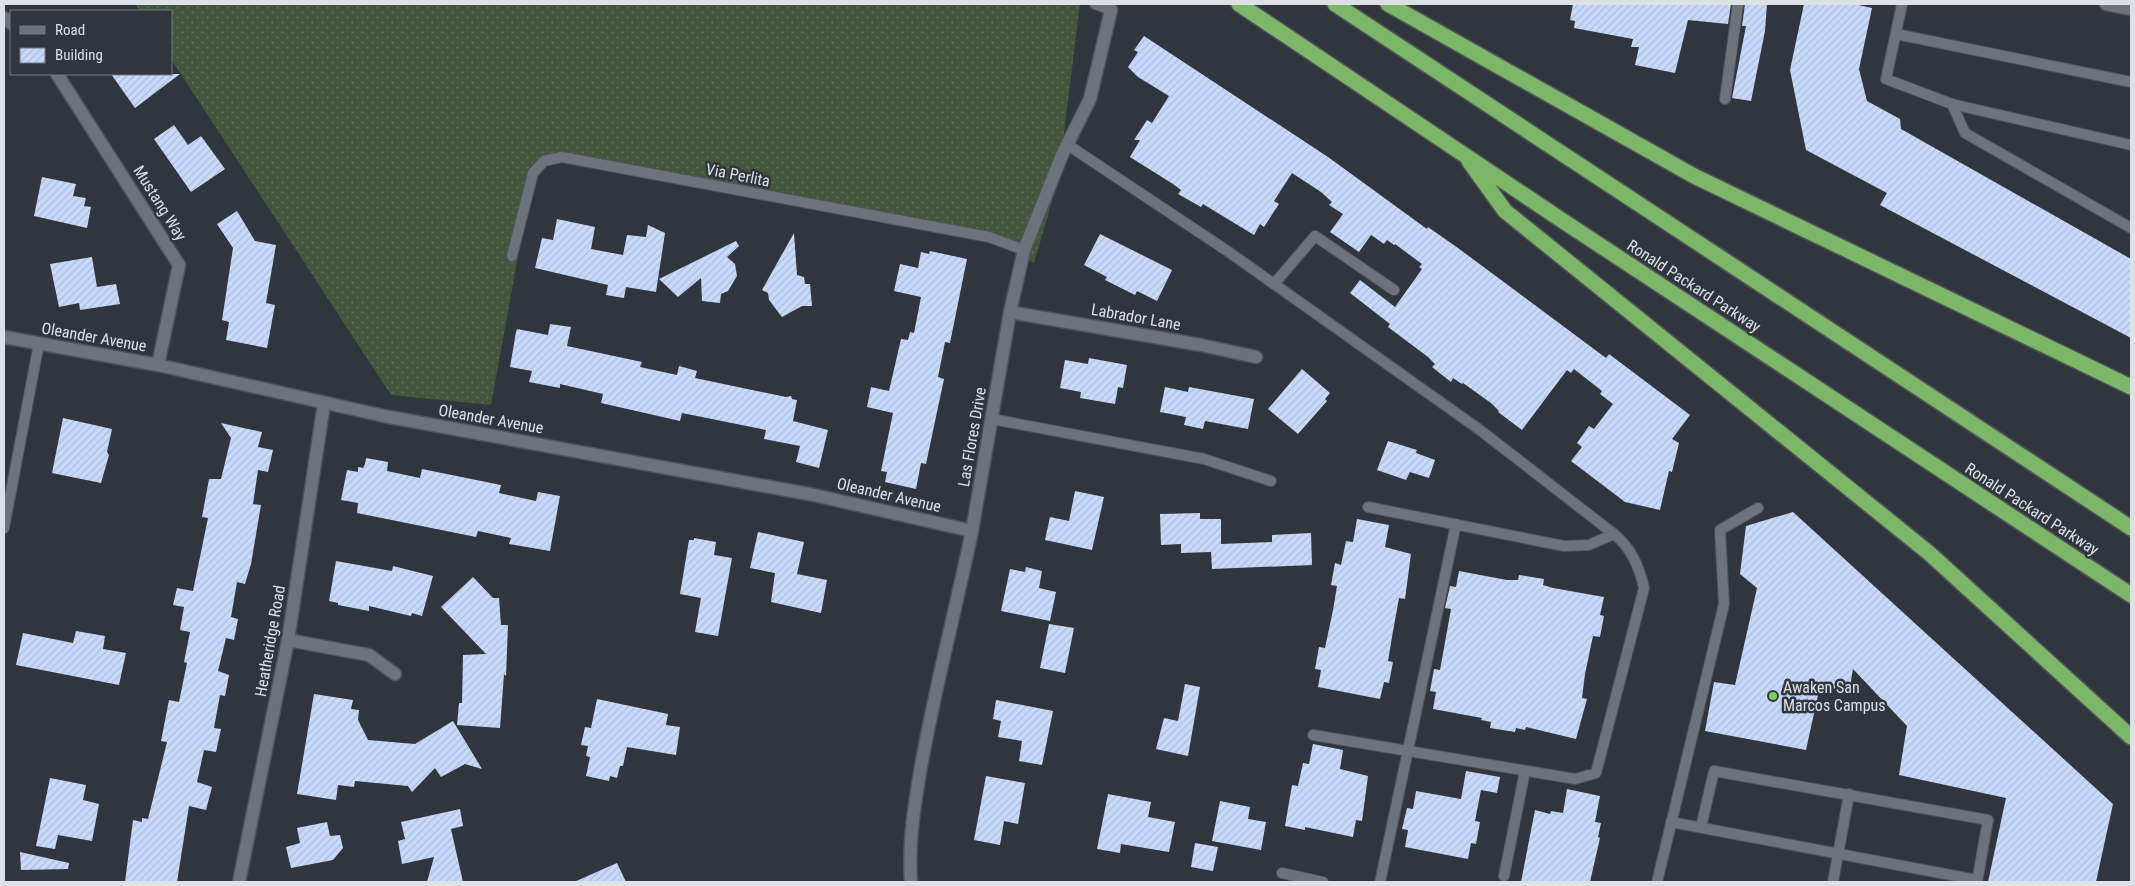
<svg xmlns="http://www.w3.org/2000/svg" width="2135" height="886" viewBox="0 0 2135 886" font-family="'Roboto Condensed',sans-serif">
<defs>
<pattern id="grass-dots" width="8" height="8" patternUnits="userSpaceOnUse" patternTransform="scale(1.25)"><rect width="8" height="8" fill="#42563b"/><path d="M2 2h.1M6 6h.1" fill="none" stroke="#5d6e57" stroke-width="1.8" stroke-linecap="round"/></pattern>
<pattern id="building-hatch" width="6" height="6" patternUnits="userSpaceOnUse" patternTransform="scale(1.25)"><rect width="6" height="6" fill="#c8dafc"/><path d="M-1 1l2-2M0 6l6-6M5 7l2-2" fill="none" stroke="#adbcd7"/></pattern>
</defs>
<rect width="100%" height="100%" fill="#31353d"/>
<polygon fill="url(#grass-dots)" points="135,4 1080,4 1058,181 1034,263 989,237 562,157 533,174 491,405 391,395 171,59 171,11 140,11"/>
<g fill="url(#building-hatch)">
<polygon points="1573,4 1731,4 1728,24 1688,20 1675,73 1635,65 1639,47 1631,47 1633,39 1574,28 1575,21 1570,20"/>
<polygon points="1745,4 1767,4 1765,31 1751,101 1732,98 1746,26 1742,26"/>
<polygon points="1804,4 1854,4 1872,8 1859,69 1867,101 1900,119 1901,129 2131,259 2131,338 1880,205 1887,193 1806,150 1790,70"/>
<polygon points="1144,36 1328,157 1427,229 1428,227 1458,248 1606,358 1609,354 1690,415 1672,439 1679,443 1672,472 1669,471 1660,510 1625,502 1571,461 1582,447 1577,443 1589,426 1594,429 1613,404 1600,394 1602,391 1574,369 1571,373 1567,370 1522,430 1498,412 1499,411 1491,403 1463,383 1462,384 1453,378 1451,382 1432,367 1435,364 1428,357 1388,327 1390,324 1350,293 1360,280 1395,307 1422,269 1419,267 1422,264 1395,244 1394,245 1387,240 1384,244 1371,235 1359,252 1330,232 1343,214 1329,205 1332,202 1321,192 1292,173 1274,201 1279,204 1264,227 1260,224 1254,235 1203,204 1201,207 1178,194 1181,190 1173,184 1130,157 1140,140 1134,140 1147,120 1152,123 1169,96 1138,77 1128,67 1138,52 1134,50"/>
<polygon points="111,74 180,74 135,108"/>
<polygon points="174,125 188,145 201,136 225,169 191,192 154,139"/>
<polygon points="42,177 76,184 73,196 86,198 84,206 91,207 87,228 34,216"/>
<polygon points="237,211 255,241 276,245 266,303 275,305 267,348 226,340 229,322 222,320 233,248 217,224"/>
<polygon points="557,219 595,227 591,249 623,255 627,235 646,237 648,225 665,233 656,292 626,287 624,298 606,295 608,285 535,268 542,238 553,240"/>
<polygon points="794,233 797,275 804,277 805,284 810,284 812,306 802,306 782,317 769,300 768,293 762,290"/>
<polygon points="1100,234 1172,270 1157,301 1137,291 1135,295 1105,280 1107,277 1084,265"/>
<polygon points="736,241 739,246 727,257 735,264 737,276 728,291 721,294 720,303 702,301 701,278 678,297 659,279"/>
<polygon points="930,251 967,259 950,343 945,342 938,377 944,379 926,464 921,463 916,489 885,482 887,472 881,471 893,413 867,407 871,387 889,391 901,339 908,340 910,332 914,333 921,297 894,291 900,264 918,268 921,252 929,254"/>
<polygon points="92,257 97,287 116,284 120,304 80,310 79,303 59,307 50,264"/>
<polygon points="550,324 571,327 567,346 642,362 640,367 677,375 679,366 697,371 695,378 786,397 791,396 792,399 797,400 793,421 828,430 819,468 796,462 800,446 764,439 766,430 682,413 680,421 601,403 603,394 560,384 560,388 529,382 532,371 510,367 516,332 517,329 548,335"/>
<polygon points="1089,358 1127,365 1123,388 1118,387 1115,404 1080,398 1081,392 1060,388 1065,360 1088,364"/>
<polygon points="1302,369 1330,393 1325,399 1327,401 1298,434 1268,409"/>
<polygon points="1165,387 1188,392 1189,387 1254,399 1248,429 1205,421 1203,429 1184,425 1186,417 1160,412"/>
<polygon points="63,418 112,429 107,452 109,455 101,483 52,473"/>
<polygon points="221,423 262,432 258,447 273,450 268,472 258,470 253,504 261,505 251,564 245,584 237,582 231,617 238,619 234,640 226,638 218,671 229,675 225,696 220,695 214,728 221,729 216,752 204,750 197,782 212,787 206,810 189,806 177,882 125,882 133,820 142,822 142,818 148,819 167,742 161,741 169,700 179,702 187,663 184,662 190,632 180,630 184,607 173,605 177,588 193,591 208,518 202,517 209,479 221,479 231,438"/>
<polygon points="1388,441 1417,450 1416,453 1435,460 1429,478 1410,472 1406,480 1377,470"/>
<polygon points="366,458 388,462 387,471 420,478 422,469 501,485 499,493 536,501 538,492 560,496 550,551 509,544 511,538 478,531 476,537 357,513 358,503 341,500 347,470 358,472 358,467 363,468 365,464"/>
<polygon points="1075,491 1104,497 1092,550 1045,540 1050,517 1069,521"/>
<polygon points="1793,512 2113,804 2096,882 1988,882 2006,798 1899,775 1907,726 1853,669 1849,692 1820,686 1806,750 1705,731 1714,682 1735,685 1757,588 1740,574 1746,526"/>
<polygon points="1200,513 1200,519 1221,519 1221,544 1272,542 1272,535 1311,533 1312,565 1212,569 1211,552 1181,553 1181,544 1161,545 1160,514"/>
<polygon points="1357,519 1389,525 1385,547 1411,554 1405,599 1399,598 1392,637 1388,661 1393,662 1389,683 1384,682 1380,699 1318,687 1321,670 1315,669 1319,647 1325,648 1333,610 1337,586 1331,585 1335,563 1341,565 1346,541 1353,542"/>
<polygon points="758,532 804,542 797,574 827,580 821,613 771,602 775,573 750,568"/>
<polygon points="694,538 716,542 714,555 732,558 718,636 695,632 701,598 680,594 689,540 694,540"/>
<polygon points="336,561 392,571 393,566 433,576 422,616 412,613 411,616 369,606 369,611 338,605 338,603 329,601"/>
<polygon points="1026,567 1042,571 1039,588 1056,592 1050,621 1001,611 1010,569 1025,572"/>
<polygon points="1459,571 1507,580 1518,580 1519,575 1544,579 1543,585 1553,588 1604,597 1600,615 1604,616 1600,637 1593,636 1585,674 1582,698 1587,699 1576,739 1526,727 1525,730 1516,728 1515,732 1490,728 1491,722 1481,720 1482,718 1433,709 1436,692 1430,691 1434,669 1440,670 1451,609 1445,608 1450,586 1456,587"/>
<polygon points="473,577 493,598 499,598 501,625 508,625 506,676 504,674 500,728 457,725 459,703 462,703 463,655 486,654 441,607"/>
<polygon points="1049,624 1074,628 1065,673 1040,668"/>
<polygon points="76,631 105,636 103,649 126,653 119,685 16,665 23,633 73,643"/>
<polygon points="1185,684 1200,687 1188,756 1156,749 1164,718 1178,721"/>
<polygon points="314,694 353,700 351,709 359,710 358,720 368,740 415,744 453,721 482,769 465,764 441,777 435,768 412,792 408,786 355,781 354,787 338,785 336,800 297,794"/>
<polygon points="597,699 668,714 666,725 680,727 676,755 627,747 623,766 620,766 617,778 610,776 609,781 586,776 590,757 586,756 588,746 581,745 585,727 591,728"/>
<polygon points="996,700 1053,711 1042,765 1019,761 1022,741 998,737 1001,721 993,719"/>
<polygon points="1313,744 1343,750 1340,769 1368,776 1362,821 1356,820 1353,837 1305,827 1305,830 1285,826 1292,785 1298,786 1303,763 1309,764"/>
<polygon points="1466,771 1500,777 1497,793 1481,790 1475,821 1480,822 1476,844 1471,843 1468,859 1405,847 1408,830 1402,829 1407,808 1413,809 1416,791 1461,799"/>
<polygon points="986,776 1025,783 1018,824 1004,821 1000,845 974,840"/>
<polygon points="50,778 86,785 83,800 99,804 92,841 58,835 55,849 36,846"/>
<polygon points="1567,789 1600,796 1595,822 1601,823 1598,837 1600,838 1590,882 1521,882 1535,810 1550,814 1551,811 1563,813"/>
<polygon points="1108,794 1151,802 1148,817 1175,822 1169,852 1121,844 1120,853 1097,849"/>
<polygon points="1220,801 1250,807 1248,819 1266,822 1261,850 1212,841"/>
<polygon points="460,809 463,826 451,829 463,882 427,882 434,857 402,864 398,841 405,839 401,822"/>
<polygon points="327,822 330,836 340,835 343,848 333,860 291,868 286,847 300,843 297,828"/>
<polygon points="1195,843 1218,847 1213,871 1191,867"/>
<polygon points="20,852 69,863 68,869 21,870"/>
<polygon points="617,863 626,882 574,882"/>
</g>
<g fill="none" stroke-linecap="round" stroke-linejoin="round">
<g stroke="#50535a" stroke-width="12">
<g id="service">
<polyline points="1095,4 1111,10"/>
<polyline points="1902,4 1886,79 1952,104 2131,145"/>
<polyline points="1896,34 2131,82"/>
<polyline points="1725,99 1738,4"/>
<polyline points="1952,104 1965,133 2131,228"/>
<polyline points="1068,145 1226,250 1480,430 1614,534"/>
<polyline points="512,256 533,173 544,161 562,157 989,237 1024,250"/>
<polyline points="1274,284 1315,236 1394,290"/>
<polyline points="992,419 1204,459 1271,481"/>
<polyline points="4,528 39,343"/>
<path d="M1313,735l262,44 21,-6 48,-185c-5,-22 -13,-40 -30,-54l-25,11 -25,1 -196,-39"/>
<polyline points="1671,822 1977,880"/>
<polyline points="1701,827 1714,771 1988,820 1977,882"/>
<polyline points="1282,873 1323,882"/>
<polyline points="1504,876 1525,771"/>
<polyline points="1380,882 1456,524"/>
<polyline points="1657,882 1724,604 1720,530 1758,508"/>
<polyline points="1833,882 1849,794"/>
</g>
</g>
<g stroke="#50535a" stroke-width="15">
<g id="minor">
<polyline points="4,18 11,23"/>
<polyline points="57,74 179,265 158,365"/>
<polyline points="1010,312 1201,345 1256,357"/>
<polyline points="972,531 1010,312 1024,250 1062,155 1090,99 1111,10"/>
<polyline points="288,640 369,655 395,674"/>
<polyline points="239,882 288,640 324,404"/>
</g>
</g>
<g stroke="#50535a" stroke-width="15">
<g id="tertiary">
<polyline points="2106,4 2131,9"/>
<path d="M4,337l154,28 226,51 430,79 158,36c-16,77 -36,153 -50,230 -7,40 -14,81 -11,121"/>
</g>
</g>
<g stroke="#50535a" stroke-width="18">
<g id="motorway">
<polyline points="1239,4 1563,221 2131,595"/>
<polyline points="1335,4 2131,528"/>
<polyline points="1388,4 1694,176 2131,387"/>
<polyline points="1469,161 1505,211 1929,553 2131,737"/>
</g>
</g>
<use href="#service" stroke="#6d727b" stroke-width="10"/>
<use href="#minor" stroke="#6d727b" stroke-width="12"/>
<use href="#tertiary" stroke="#6d727b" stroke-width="12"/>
<use href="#motorway" stroke="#7bb766" stroke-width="15"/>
</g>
<circle fill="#79d157" stroke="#31353d" stroke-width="2" cx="1773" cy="696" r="5"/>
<g text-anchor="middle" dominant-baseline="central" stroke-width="5" stroke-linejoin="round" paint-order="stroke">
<g font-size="16" fill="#dde0e5" stroke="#31353d">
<text transform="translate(738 175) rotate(11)">Via Perlita</text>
<text transform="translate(160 203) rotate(58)">Mustang Way</text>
<text transform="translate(1694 286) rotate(33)">Ronald Packard Parkway</text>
<text transform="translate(1136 317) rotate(10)">Labrador Lane</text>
<text transform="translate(94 337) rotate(10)">Oleander Avenue</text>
<text transform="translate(491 419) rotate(10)">Oleander Avenue</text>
<text transform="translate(972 437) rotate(-80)">Las Flores Drive</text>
<text transform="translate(889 495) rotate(13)">Oleander Avenue</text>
<text transform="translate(2032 509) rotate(33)">Ronald Packard Parkway</text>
<text transform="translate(270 641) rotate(-80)">Heatheridge Road</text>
</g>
<g font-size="16" fill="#dde0e5" stroke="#31353d" text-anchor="start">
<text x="1783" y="687">Awaken San<tspan x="1783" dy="18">Marcos Campus</tspan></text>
</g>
</g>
<rect width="2135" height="886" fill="none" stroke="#dde0e5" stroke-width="10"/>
<rect x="10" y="10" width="162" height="65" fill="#31353d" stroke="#767980"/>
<rect x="20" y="26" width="25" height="8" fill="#6d727b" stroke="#767980"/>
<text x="55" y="35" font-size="15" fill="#dde0e5">Road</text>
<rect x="20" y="48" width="25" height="15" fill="url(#building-hatch)" stroke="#767980"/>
<text x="55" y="60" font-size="15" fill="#dde0e5">Building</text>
</svg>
